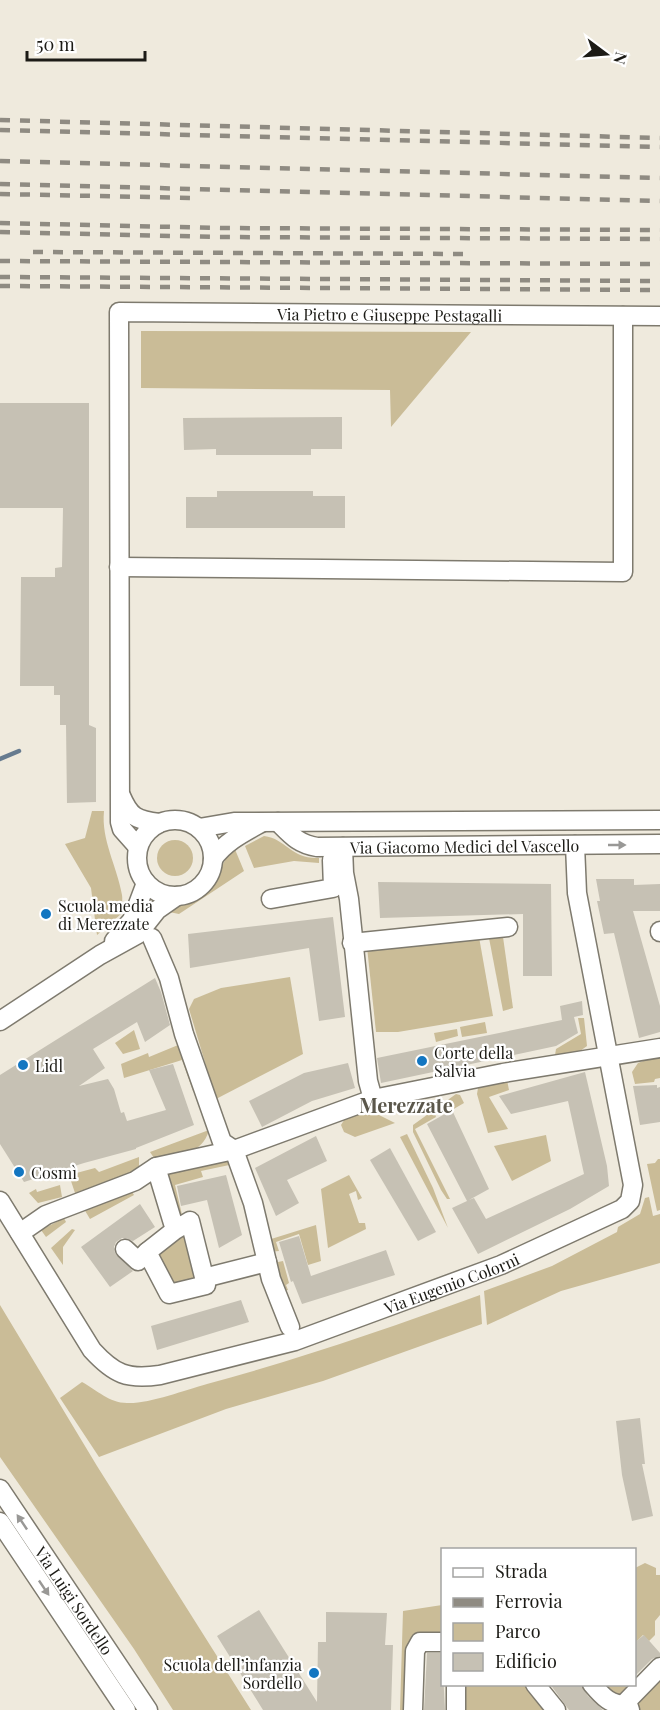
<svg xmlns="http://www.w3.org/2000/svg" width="660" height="1710" viewBox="0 0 660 1710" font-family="'Playfair Display',serif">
<rect width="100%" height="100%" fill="#efeadd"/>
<g fill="#cabc97">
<polygon points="141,331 471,332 391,427 390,390 141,388"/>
<path d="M92,811h12c-3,29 13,55 18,84 1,6 -1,13 -1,19l-24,21 -6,-47 -26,-44 20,-6z"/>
<path d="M264,836c23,3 26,23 55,22v5l-25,-2 -40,7 -9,-22z"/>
<circle cx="175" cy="858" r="18"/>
<path d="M234,847l10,24 -65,43 -10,-2c11,-7 24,-11 34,-18 13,-11 19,-33 31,-47z"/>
<polygon points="479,937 493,1016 398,1032 376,1032 367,947"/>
<polygon points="503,937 513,1008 503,1011 489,938"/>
<polygon points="290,977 303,1054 216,1099 189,1009 194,999 221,988"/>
<polygon points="578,1018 584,1018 587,1046 580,1051 555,1055 556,1049 581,1034"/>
<polygon points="485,1022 487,1033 462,1037 460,1027"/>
<polygon points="457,1029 458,1036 436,1042 434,1033"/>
<polygon points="134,1030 140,1049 123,1054 115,1043"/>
<polygon points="183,1043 199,1089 193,1091 182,1060 124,1078 121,1064 148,1053 149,1057"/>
<polygon points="656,1056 660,1056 660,1078 655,1079 654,1082 635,1084 632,1072 638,1063"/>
<polygon points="507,1080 509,1090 489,1097 508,1129 488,1133 477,1094 478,1088"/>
<polygon points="456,1094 460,1095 464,1103 452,1110 449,1106 435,1114 436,1117 415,1129 450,1199 447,1199 441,1190 413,1132 413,1125"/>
<polygon points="373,1108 377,1114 395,1123 355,1137 344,1132 341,1125 346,1117"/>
<path d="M209,1130c-7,25 -29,23 -50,30l-5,-2 -4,-6z"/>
<polygon points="407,1134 433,1188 448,1228 400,1137"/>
<polygon points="546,1135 551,1161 512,1181 494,1146"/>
<polygon points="139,1157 139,1166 131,1174 75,1193 69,1175 95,1168 99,1172"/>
<polygon points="227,1157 234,1164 201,1171 203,1177 175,1185 183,1219 177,1222 163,1178 169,1171"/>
<polygon points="658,1159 660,1159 660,1210 657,1211 647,1164 655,1163"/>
<polygon points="349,1175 362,1198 358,1200 356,1191 349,1194 359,1223 365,1223 366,1229 328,1248 321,1189"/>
<polygon points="60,1185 62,1197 38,1203 29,1193 36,1189 37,1192"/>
<polygon points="131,1190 134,1195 90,1219 84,1209"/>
<polygon points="649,1197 653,1216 660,1214 660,1263 561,1291 487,1325 484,1291 552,1266 617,1232 618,1227 640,1214 645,1198"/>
<polygon points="64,1218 66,1222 46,1237 41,1230"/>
<polygon points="316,1225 321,1261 308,1265 299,1234 276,1242 279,1251 269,1252 268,1240"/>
<polygon points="72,1229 75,1230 63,1247 63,1265 51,1248"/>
<polygon points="186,1230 198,1280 173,1291 152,1255"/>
<polygon points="283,1261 289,1283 286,1285 288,1290 281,1292 273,1263"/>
<path d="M480,1295l2,29 -159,57 -97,28 -127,48 -39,-59 22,-16c15,8 27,21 45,21 22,1 58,-13 80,-19 93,-25 182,-56 273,-89z"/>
<polygon points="0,1305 97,1466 251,1710 173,1710 134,1649 0,1457"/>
<polygon points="645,1563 656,1568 656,1575 660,1575 660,1615 655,1621 655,1635 649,1641 643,1635 635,1643 635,1568"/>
<polygon points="442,1605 442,1638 412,1637 409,1710 400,1710 403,1611"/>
<polygon points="660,1677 660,1710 637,1710 636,1699"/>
<polygon points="462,1684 529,1685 545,1710 461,1710"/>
<polygon points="599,1685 625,1685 627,1689 622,1698"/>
</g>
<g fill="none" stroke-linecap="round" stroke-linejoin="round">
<polyline stroke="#667b8f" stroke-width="4.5" points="0,759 19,751"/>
</g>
<g fill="#c6c1b4">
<polygon points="0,403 89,403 89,725 96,728 96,802 67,803 66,725 60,725 60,695 54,695 54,686 20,686 21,577 55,577 55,568 62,567 63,508 0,508"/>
<polygon points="342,417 342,449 311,449 311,455 216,455 216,449 184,450 183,418"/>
<polygon points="217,491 313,491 313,496 345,496 345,528 186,528 186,497 217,497"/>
<polygon points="596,879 634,879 634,885 660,884 660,911 633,911 660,1006 660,1032 639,1038 614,933 604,934 597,901 600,901"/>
<polygon points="378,882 551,884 552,976 523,976 523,914 380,918"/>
<polygon points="333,917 345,1017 319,1021 309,948 190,968 188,934"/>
<polygon points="155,978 161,992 170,1025 145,1042 137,1022 93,1049 105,1068 79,1086 108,1079 114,1089 121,1113 124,1112 127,1121 166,1110 149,1070 173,1064 194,1125 136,1148 136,1149 84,1163 24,1182 0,1144 0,1075"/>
<polygon points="582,1001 583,1015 574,1017 578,1033 556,1046 381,1083 377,1058 562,1020 560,1006"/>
<polygon points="348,1063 355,1088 312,1101 262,1127 249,1101 304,1073"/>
<polygon points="585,1072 607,1166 609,1186 570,1209 478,1254 452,1208 467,1201 427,1124 452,1110 489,1189 469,1200 474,1198 486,1219 584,1174 568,1101 511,1114 499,1096"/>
<polygon points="657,1085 657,1088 660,1087 660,1122 640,1125 633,1086"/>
<polygon points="316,1136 327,1161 287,1180 299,1203 276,1216 255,1168"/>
<polygon points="390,1148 436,1232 418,1241 370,1160"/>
<polygon points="226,1175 242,1235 219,1248 207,1200 181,1206 177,1186"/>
<polygon points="140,1204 155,1227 133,1241 122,1238 116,1242 114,1247 115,1253 133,1271 110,1287 81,1247"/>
<polygon points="299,1236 311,1276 386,1250 395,1275 302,1304 293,1281 291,1282 279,1242"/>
<polygon points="241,1300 249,1322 157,1350 151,1326"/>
<polygon points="640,1418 645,1464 642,1464 653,1516 632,1521 622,1475 616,1421"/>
<polygon points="259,1610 317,1702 318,1642 326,1642 326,1612 387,1613 385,1645 393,1645 391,1710 263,1710 217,1636"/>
<polygon points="644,1635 660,1653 660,1656 652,1659 634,1677 634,1643"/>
<polygon points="427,1653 442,1653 445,1710 424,1710"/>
<polygon points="550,1684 581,1684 588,1696 603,1710 569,1710"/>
</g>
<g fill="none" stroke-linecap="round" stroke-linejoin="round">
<g stroke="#7e7a6e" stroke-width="21">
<g id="minor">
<polyline points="119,567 623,572 623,316"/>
<path d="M121,796c9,21 15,24 38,27"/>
<circle cx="175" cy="858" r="38"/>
<path id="s1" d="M278,822c13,13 20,22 39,25l343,-3"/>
<polyline points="199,828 234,822 660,820"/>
<path id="s2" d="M138,847l-16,-18 -2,-7 -1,-510 541,4"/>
<polyline points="343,847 344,873 349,899 368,1081 373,1099"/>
<path d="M213,859c12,-17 30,-26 48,-36"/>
<polyline points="271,899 333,888 332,860"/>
<polyline points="660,931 660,932"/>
<polyline points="152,938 169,978 184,1034 222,1142 234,1150 253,1203 271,1279 290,1327"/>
<polyline points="114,941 132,920 146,883"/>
<polyline points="352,943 508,927"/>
<polyline points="0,1021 100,955 138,934 157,910 177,896"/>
<polyline points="156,1167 175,1230 147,1252 169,1294 206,1285 190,1221 175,1230"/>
<path id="s3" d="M0,1201l92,149c22,24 35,30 68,25l135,-34 206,-76 121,-56 8,-8 3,-16 -56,-292 -2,-48"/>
<polyline points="20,1233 46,1215 135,1181 156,1167 234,1150 373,1099 503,1073 660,1048"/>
<polyline points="125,1249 138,1261 147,1252"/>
<polyline points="204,1278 267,1262"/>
<path id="s4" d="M0,1489l148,221"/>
<polyline points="0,1522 126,1710"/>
<polyline points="535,1684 556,1710"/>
<path d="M592,1684c11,13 18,21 35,21"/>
<polyline points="413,1710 415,1651 420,1642 442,1642"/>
<polyline points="456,1710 456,1684"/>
<polyline points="630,1710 627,1701 660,1667"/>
</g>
</g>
<use href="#minor" stroke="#fff" stroke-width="18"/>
<g stroke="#8f8b82" stroke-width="4.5" stroke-dasharray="10 10" stroke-linecap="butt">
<polyline points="0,120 660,138"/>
<polyline points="0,130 660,147"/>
<polyline points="0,161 660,178"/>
<polyline points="0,184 660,201"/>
<polyline points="0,194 195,198"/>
<polyline points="0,223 220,228 660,230"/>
<polyline points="0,232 219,237 660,239"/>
<polyline points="33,252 468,254"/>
<polyline points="0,261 660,264"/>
<polyline points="0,277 660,281"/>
<polyline points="0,286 660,290"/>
</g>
</g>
<defs><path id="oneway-solid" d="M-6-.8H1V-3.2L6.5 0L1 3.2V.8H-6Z" transform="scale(1.5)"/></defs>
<g fill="#999896">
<use href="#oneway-solid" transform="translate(617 845)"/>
<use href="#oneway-solid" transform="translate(22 1522) rotate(-124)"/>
<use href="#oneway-solid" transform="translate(44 1588) rotate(56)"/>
</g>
<g fill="#1376c1" stroke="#fff" stroke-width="2">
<circle cx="46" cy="914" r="6"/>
<circle cx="422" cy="1061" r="6"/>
<circle cx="23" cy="1065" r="6"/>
<circle cx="19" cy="1172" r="6"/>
<circle cx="314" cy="1673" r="6"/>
</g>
<g text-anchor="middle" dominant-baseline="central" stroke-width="4.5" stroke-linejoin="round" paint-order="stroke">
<g font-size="16" fill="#1c1b16" stroke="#fff">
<text stroke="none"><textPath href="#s2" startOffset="812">Via Pietro e Giuseppe Pestagalli</textPath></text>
<text stroke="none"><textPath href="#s1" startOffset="195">Via Giacomo Medici del Vascello</textPath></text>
<text stroke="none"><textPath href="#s3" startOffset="558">Via Eugenio Colorni</textPath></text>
<text stroke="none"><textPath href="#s4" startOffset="134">Via Luigi Sordello</textPath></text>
</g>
<g font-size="16" fill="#1c1b16" stroke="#fff" text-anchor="start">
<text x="58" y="905">Scuola media<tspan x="58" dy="18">di Merezzate</tspan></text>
<text x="434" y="1052">Corte della<tspan x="434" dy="18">Salvia</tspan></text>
<text x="35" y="1065">Lidl</text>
<text x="31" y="1172">Cosmì</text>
<text x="302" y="1664" text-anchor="end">Scuola dell’infanzia<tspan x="302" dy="18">Sordello</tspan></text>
</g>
<g font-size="20" font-weight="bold" fill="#5b574b" stroke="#fff">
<text x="406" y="1104">Merezzate</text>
</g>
</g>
<rect x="441" y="1548" width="195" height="138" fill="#ffffff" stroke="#a4a4a2" stroke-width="1.5"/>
<rect x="453" y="1568" width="30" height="9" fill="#ffffff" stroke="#a4a4a2" stroke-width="1.5"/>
<text x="495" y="1578" font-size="18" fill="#1c1b16">Strada</text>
<rect x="453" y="1598" width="30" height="9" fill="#8f8b82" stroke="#a4a4a2" stroke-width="1.5"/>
<text x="495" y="1608" font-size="18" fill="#1c1b16">Ferrovia</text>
<rect x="453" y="1623" width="30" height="18" fill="#cabc97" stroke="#a4a4a2" stroke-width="1.5"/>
<text x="495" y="1638" font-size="18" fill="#1c1b16">Parco</text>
<rect x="453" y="1653" width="30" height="18" fill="#c6c1b4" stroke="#a4a4a2" stroke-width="1.5"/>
<text x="495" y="1668" font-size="18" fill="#1c1b16">Edificio</text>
<g transform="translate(606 54) rotate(106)" stroke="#ffffff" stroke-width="4.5" paint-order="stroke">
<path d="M0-4.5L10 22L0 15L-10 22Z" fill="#1c1b16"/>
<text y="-9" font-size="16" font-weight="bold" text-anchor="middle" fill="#1c1b16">N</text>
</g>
<path d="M27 51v9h118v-9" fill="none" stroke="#1c1b16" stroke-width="3"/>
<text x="36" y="51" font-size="18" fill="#1c1b16" stroke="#ffffff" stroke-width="4.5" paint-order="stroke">50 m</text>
</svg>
